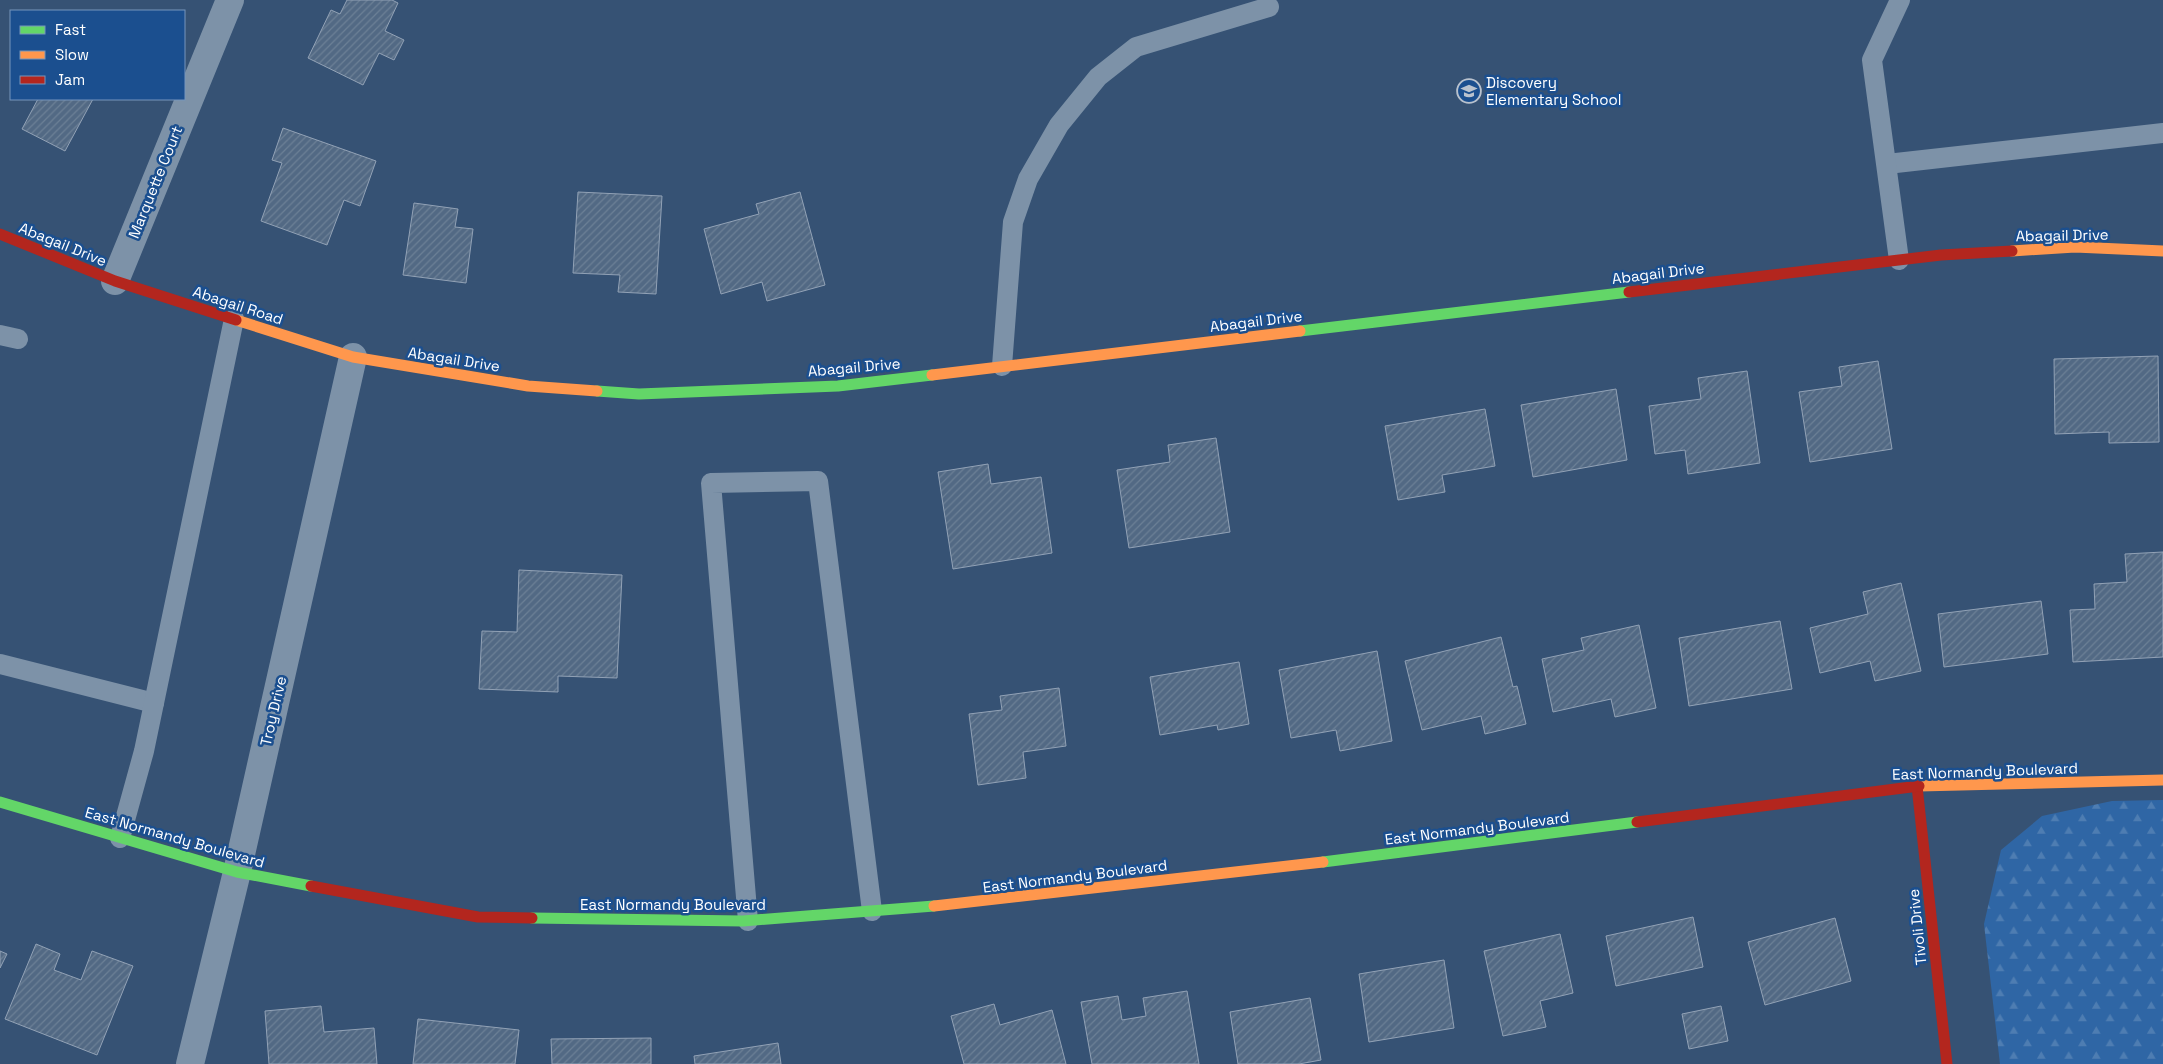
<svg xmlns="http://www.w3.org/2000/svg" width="2163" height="1064" viewBox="0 0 2163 1064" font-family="'Space Grotesk',sans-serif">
<defs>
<pattern id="forest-firs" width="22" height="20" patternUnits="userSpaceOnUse" patternTransform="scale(1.25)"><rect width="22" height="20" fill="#2f66a5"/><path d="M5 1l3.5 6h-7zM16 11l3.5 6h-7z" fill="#4e7db2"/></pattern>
<pattern id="building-hatch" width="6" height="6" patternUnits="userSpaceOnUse" patternTransform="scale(1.25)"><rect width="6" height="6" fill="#526984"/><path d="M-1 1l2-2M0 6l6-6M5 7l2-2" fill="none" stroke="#6c8096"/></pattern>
</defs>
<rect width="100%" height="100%" fill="#365274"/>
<polygon fill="url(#forest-firs)" points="2163,800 2163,1064 2000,1064 1984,924 2001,850 2042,816 2112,801"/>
<g fill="url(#building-hatch)" stroke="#92a2b6">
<polygon points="347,0 392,0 398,3 385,31 404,40 394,60 379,53 363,85 308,58 331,10 340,14"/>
<polygon points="38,99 93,99 65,151 22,129"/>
<polygon points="283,128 376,161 360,206 344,200 327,245 261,221 282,163 272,160"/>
<polygon points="578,192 662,196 656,294 618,292 620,275 573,273"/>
<polygon points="800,192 825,285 767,301 762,282 721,294 704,229 759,214 756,204"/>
<polygon points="414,203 458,209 455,227 473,229 466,283 403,275"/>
<polygon points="2158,356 2159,442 2109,443 2109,432 2055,434 2054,359"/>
<polygon points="1878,361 1892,449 1810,462 1799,392 1842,386 1839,367"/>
<polygon points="1747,371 1760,463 1688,474 1685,450 1655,454 1649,406 1701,399 1698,378"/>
<polygon points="1616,389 1627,460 1533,477 1521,405"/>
<polygon points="1485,409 1495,466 1442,475 1445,492 1398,500 1385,426"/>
<polygon points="1216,438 1230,532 1129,548 1117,470 1170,462 1168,445"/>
<polygon points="988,464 991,484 1041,477 1052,553 953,569 938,472"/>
<polygon points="2163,552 2163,657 2073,662 2070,610 2095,609 2094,584 2127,582 2125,554"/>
<polygon points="519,570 622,575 617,678 558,676 558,692 479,689 482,631 517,632"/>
<polygon points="1901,583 1921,671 1875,681 1870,661 1820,673 1810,628 1868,614 1863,592"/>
<polygon points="2041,601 2048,654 1944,667 1938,614"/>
<polygon points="1780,621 1792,689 1689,706 1679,638"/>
<polygon points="1639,625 1656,708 1615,717 1611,699 1553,712 1542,659 1584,650 1581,638"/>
<polygon points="1501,637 1513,687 1517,686 1526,724 1485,734 1481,716 1422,730 1405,661"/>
<polygon points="1377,651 1392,741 1340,751 1336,730 1291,738 1279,670"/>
<polygon points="1239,662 1249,724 1218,730 1217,725 1160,735 1150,677"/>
<polygon points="1059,688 1066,746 1023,752 1026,778 978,785 969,714 1002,710 1000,696"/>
<polygon points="1693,917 1703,967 1616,986 1606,936"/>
<polygon points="1835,918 1851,981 1765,1005 1748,942"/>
<polygon points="1560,934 1573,993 1540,1001 1546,1027 1503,1036 1484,951"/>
<polygon points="36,944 60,954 54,970 81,980 92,951 133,966 97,1055 5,1019"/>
<polygon points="0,951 7,954 0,968"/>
<polygon points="1444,960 1454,1028 1369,1042 1359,974"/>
<polygon points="1187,991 1199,1064 1092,1064 1081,1002 1118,996 1122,1020 1146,1016 1143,998"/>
<polygon points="1310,998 1321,1060 1299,1064 1238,1064 1230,1012"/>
<polygon points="994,1004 1000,1025 1052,1010 1066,1064 964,1064 951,1016"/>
<polygon points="321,1006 324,1032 374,1028 377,1064 269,1064 265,1011"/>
<polygon points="1721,1006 1728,1041 1689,1049 1682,1014"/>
<polygon points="418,1019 519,1030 515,1064 413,1064"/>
<polygon points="651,1038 651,1064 552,1064 551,1039"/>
<polygon points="778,1043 781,1064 695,1064 694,1056"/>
</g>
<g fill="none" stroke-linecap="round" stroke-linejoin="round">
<g stroke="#7d92a8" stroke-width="20">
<polyline points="1887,164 2163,133"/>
<polyline points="1899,260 1872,60 1900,0"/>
<polyline points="0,335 18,339"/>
<polyline points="1002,366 1013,222 1028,179 1059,125 1098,77 1136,47 1269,7"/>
<polyline points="0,664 154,703"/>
<polyline points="120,838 144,751 234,319"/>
<polyline points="748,921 711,483 818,481 872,911"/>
</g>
<g stroke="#7d92a8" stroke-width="28">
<polyline points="115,281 230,0"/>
<polyline points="190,1064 237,872 353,357"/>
</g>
<g stroke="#63d668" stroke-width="11">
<polyline points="1300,331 1629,292"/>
<polyline points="597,391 639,394 838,386 932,375"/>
<polyline points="0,802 237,872 311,886"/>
<polyline points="1323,862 1637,822"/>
<polyline points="532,918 743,921 934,906"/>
</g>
<g stroke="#ff974d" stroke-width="11">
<polyline points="2012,251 2075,247 2163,251"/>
<polyline points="236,320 353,357 528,386 597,391"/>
<polyline points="932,375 1300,331"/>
<polyline points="1919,786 2163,780"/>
<polyline points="934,906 1323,862"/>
</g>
<g stroke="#b3261e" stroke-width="11">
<polyline points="0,234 115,281 236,320"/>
<polyline points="1629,292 1941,255 2012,251"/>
<polyline points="1917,786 1947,1064"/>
<polyline points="1637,822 1919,786"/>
<polyline points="311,886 478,917 532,918"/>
</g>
</g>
<defs>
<g id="school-ring" transform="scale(1.25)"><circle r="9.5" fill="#1b4f8f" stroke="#b9c2ce" stroke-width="1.5"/><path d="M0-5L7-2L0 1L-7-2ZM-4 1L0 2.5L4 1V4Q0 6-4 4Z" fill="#b9c2ce"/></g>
</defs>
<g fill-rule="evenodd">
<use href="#school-ring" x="1469" y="91"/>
</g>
<g text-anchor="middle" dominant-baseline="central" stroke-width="5" stroke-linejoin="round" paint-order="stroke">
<g font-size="15" fill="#fff" stroke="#1b4f8f" text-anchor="start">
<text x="1486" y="82">Discovery<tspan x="1486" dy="17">Elementary School</tspan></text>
</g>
<g font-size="15" fill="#fff" stroke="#1b4f8f">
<text transform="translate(155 182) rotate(-68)">Marquette Court</text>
<text transform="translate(2062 235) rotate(-1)">Abagail Drive</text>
<text transform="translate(63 244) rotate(22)">Abagail Drive</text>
<text transform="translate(1658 273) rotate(-7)">Abagail Drive</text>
<text transform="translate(238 305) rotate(18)">Abagail Road</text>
<text transform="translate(1256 321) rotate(-7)">Abagail Drive</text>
<text transform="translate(454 359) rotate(9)">Abagail Drive</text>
<text transform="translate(854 367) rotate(-5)">Abagail Drive</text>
<text transform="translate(273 711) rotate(-77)">Troy Drive</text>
<text transform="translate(1985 771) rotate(-2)">East Normandy Boulevard</text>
<text transform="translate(1477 828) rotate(-7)">East Normandy Boulevard</text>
<text transform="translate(175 837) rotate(16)">East Normandy Boulevard</text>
<text transform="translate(1075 876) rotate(-7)">East Normandy Boulevard</text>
<text x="673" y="904">East Normandy Boulevard</text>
<text transform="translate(1917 927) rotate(-96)">Tivoli Drive</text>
</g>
</g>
<rect x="10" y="10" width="175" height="90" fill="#1b4f8f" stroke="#7695bc"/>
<rect x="20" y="26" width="25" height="8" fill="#63d668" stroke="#7695bc"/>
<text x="55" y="35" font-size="15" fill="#ffffff">Fast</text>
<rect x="20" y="51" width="25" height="8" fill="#ff974d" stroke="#7695bc"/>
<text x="55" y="60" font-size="15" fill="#ffffff">Slow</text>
<rect x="20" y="76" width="25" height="8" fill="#b3261e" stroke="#7695bc"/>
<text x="55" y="85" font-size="15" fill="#ffffff">Jam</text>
</svg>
